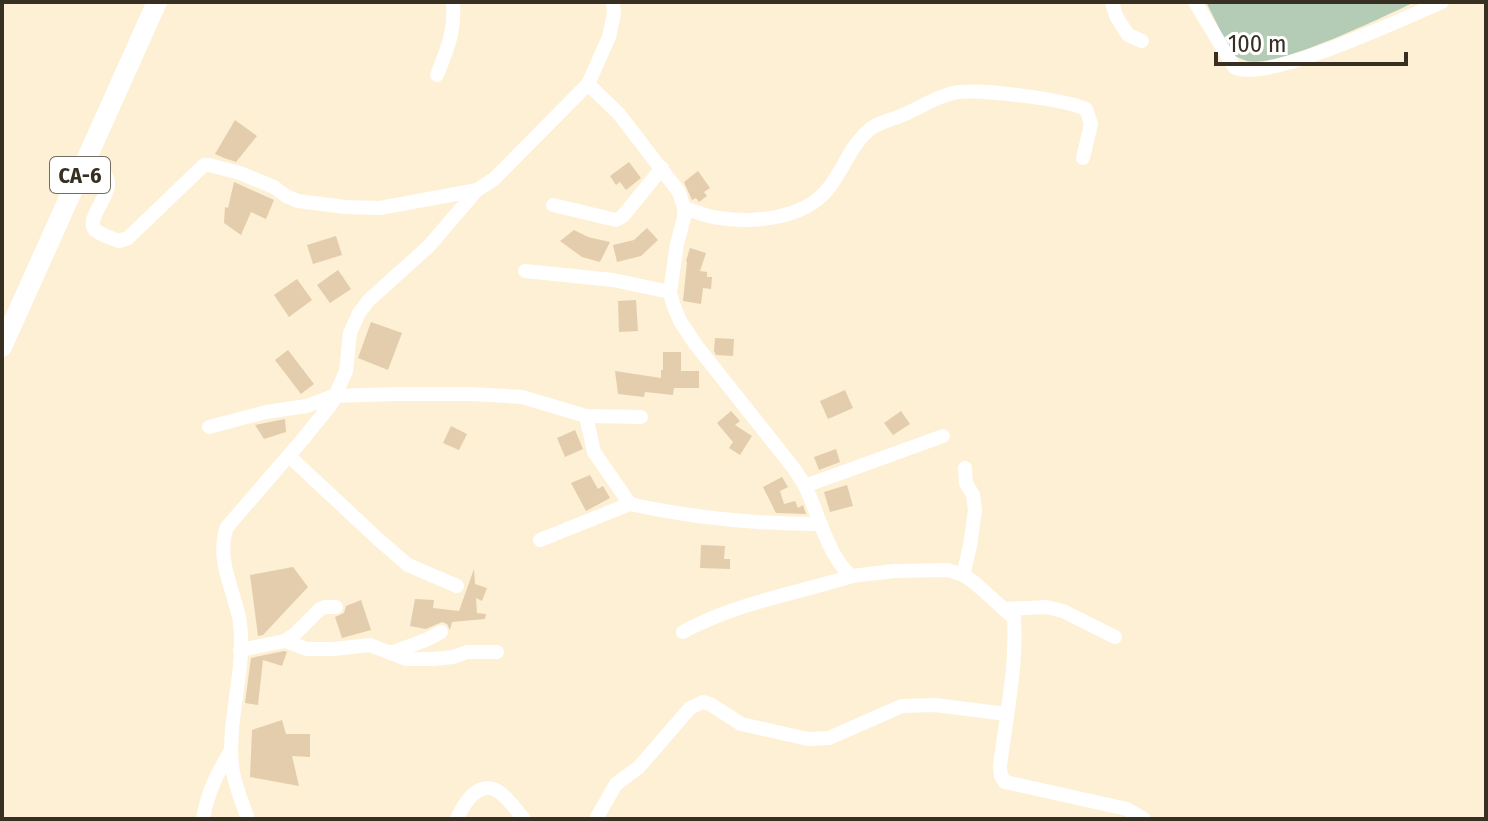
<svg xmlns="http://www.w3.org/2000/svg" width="1488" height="821" viewBox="0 0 1488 821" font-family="'Fira Sans Condensed',sans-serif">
<rect width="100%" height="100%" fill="#fdf0d4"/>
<path fill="#b4ccb5" d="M1206,2h209c-33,15 -135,66 -168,59 -7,-2 -15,-7 -22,-10l-5,-21z"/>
<g fill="#e3cdad">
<polygon points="235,120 257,136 236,162 224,158 215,154"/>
<polygon points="629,162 641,178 626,190 620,182 616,185 610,176"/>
<polygon points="698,171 710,188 704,192 707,196 699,202 696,198 692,200 684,182"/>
<polygon points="234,182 274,200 266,219 251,212 241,235 224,223 225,207 228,208"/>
<polygon points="647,228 658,240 641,256 617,262 613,245 634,240"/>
<polygon points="574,230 588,237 610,242 600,262 582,257 560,241"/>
<polygon points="336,236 342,255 313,264 307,245"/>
<polygon points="690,248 706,253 700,271 707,272 707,277 712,277 711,289 703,288 701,304 683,301 687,262 686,261"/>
<polygon points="338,270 351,289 330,303 317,285"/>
<polygon points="297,279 312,300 289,317 274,295"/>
<polygon points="636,300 638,331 619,332 618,301"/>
<polygon points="371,322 402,333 388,370 358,358"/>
<polygon points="715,338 734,339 733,356 716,355 714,351"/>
<polygon points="288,350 314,384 301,394 275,360"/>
<polygon points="663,352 681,352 681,371 699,371 699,388 674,388 673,395 645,392 644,397 618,394 615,371 661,378 661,370 663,370"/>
<polygon points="845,390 853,408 828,419 820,401"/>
<polygon points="731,411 740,421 735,425 752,436 740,455 729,448 733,442 717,423"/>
<polygon points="901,411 910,424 893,435 884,423"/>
<polygon points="285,419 286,432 264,439 255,425"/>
<polygon points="451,426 467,434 459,450 443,443"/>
<polygon points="575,430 583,449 565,457 557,438"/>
<polygon points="836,449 840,462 819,470 814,457"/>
<polygon points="590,475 598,489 603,486 610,498 586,511 571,483"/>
<polygon points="782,477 788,487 780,491 784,504 795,501 798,508 803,505 806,514 776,513 763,487"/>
<polygon points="847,485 853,506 830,512 824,492"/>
<polygon points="701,545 725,546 724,559 730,559 730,569 700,568"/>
<polygon points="293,567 308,587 263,635 258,636 250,575"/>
<polygon points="474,569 475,584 487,588 482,601 476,598 477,613 486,614 485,619 452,622 450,630 447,624 442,622 426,629 410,626 415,599 434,600 433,608 459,611"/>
<polygon points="361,600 371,630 342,638 335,617 344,613 346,606"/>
<polygon points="284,651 287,652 282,666 263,660 258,705 245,703 251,658"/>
<polygon points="282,720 286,734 310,734 310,757 292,756 299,786 250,777 252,730"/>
</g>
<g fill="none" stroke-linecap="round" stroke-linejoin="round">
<g stroke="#fff" stroke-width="14">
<polyline points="1112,2 1116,16 1128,35 1142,41"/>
<path d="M1195,2l39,65c29,18 173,-50 208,-65"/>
<path d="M437,75c11,-27 18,-44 16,-73"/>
<path d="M588,84l31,30 60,78 5,16v10l-7,26 -7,48 3,12 7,17 16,24 96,121c5,7 10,14 14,22 12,25 24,73 46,88l42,-5 54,-1 17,6 10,7 39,35c3,49 -8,99 -14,148l1,10 4,6 122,27 17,10"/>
<path d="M88,156c8,8 18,15 20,26 2,15 -23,37 -13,48 6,5 17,8 24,11l9,-3 76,-73h5l31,8 34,14 12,9 12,5 47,6 35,1 97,-18"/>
<polyline points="553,205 616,220 623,216 662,168"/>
<path d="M684,208c11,3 23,9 35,10 35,5 84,1 108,-28 16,-19 23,-44 42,-60 9,-8 23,-10 34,-15 17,-7 32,-18 50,-22 23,-5 111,6 133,16l5,15 -8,34"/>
<polyline points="525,271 613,280 670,292"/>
<path d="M586,416l8,36 36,52c62,14 127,20 191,20"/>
<polyline points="209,427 266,412 307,406 333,396 396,394 472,394 522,397 586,416 641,417"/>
<polyline points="289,456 379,540 408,565 457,586"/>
<polyline points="805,486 943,436"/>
<polyline points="540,540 630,504"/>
<polyline points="963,575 970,546 975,510 973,495 966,483 965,468"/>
<polyline points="1005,609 1046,607 1063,611 1115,637"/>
<path d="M683,632c52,-29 112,-38 169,-56"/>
<polyline points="285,641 295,634 320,609 325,607 336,607"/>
<polyline points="240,650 285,641 307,649 334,649 370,645 406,659 433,659 453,657 467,652 497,652"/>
<polyline points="390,653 426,640 441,632"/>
<path d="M203,819c4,-26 15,-47 28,-69"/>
<path d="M248,819c-6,-17 -14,-35 -16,-53 -5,-48 14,-95 8,-143 -5,-32 -25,-63 -13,-96l76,-88 29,-36 14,-32 4,-38 9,-20 10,-13 60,-54 48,-56 17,-11 94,-95 21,-47 5,-23 -1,-12"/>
<path d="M457,819c6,-14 20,-38 39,-29 10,5 20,20 28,29"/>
<polyline points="596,819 616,784 639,767 690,708 703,702 710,704 741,724 808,739 829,738 902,706 935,705 1007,714"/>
</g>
<polyline stroke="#fff" stroke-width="20" points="2,347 157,2"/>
</g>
<g text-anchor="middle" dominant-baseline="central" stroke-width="7" stroke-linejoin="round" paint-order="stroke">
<rect fill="#fff" stroke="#726d64" stroke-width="2" x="50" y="157" width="60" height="36" rx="6"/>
<g font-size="22" font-weight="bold" fill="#362f22">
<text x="80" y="175">CA-6</text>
</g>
</g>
<rect width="1488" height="821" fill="none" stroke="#362f22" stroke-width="8"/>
<path d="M1216 52v12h190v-12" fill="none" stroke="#362f22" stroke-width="4"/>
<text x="1228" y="52" font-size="24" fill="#362f22" stroke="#ffffff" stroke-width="6" paint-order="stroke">100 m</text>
</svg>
